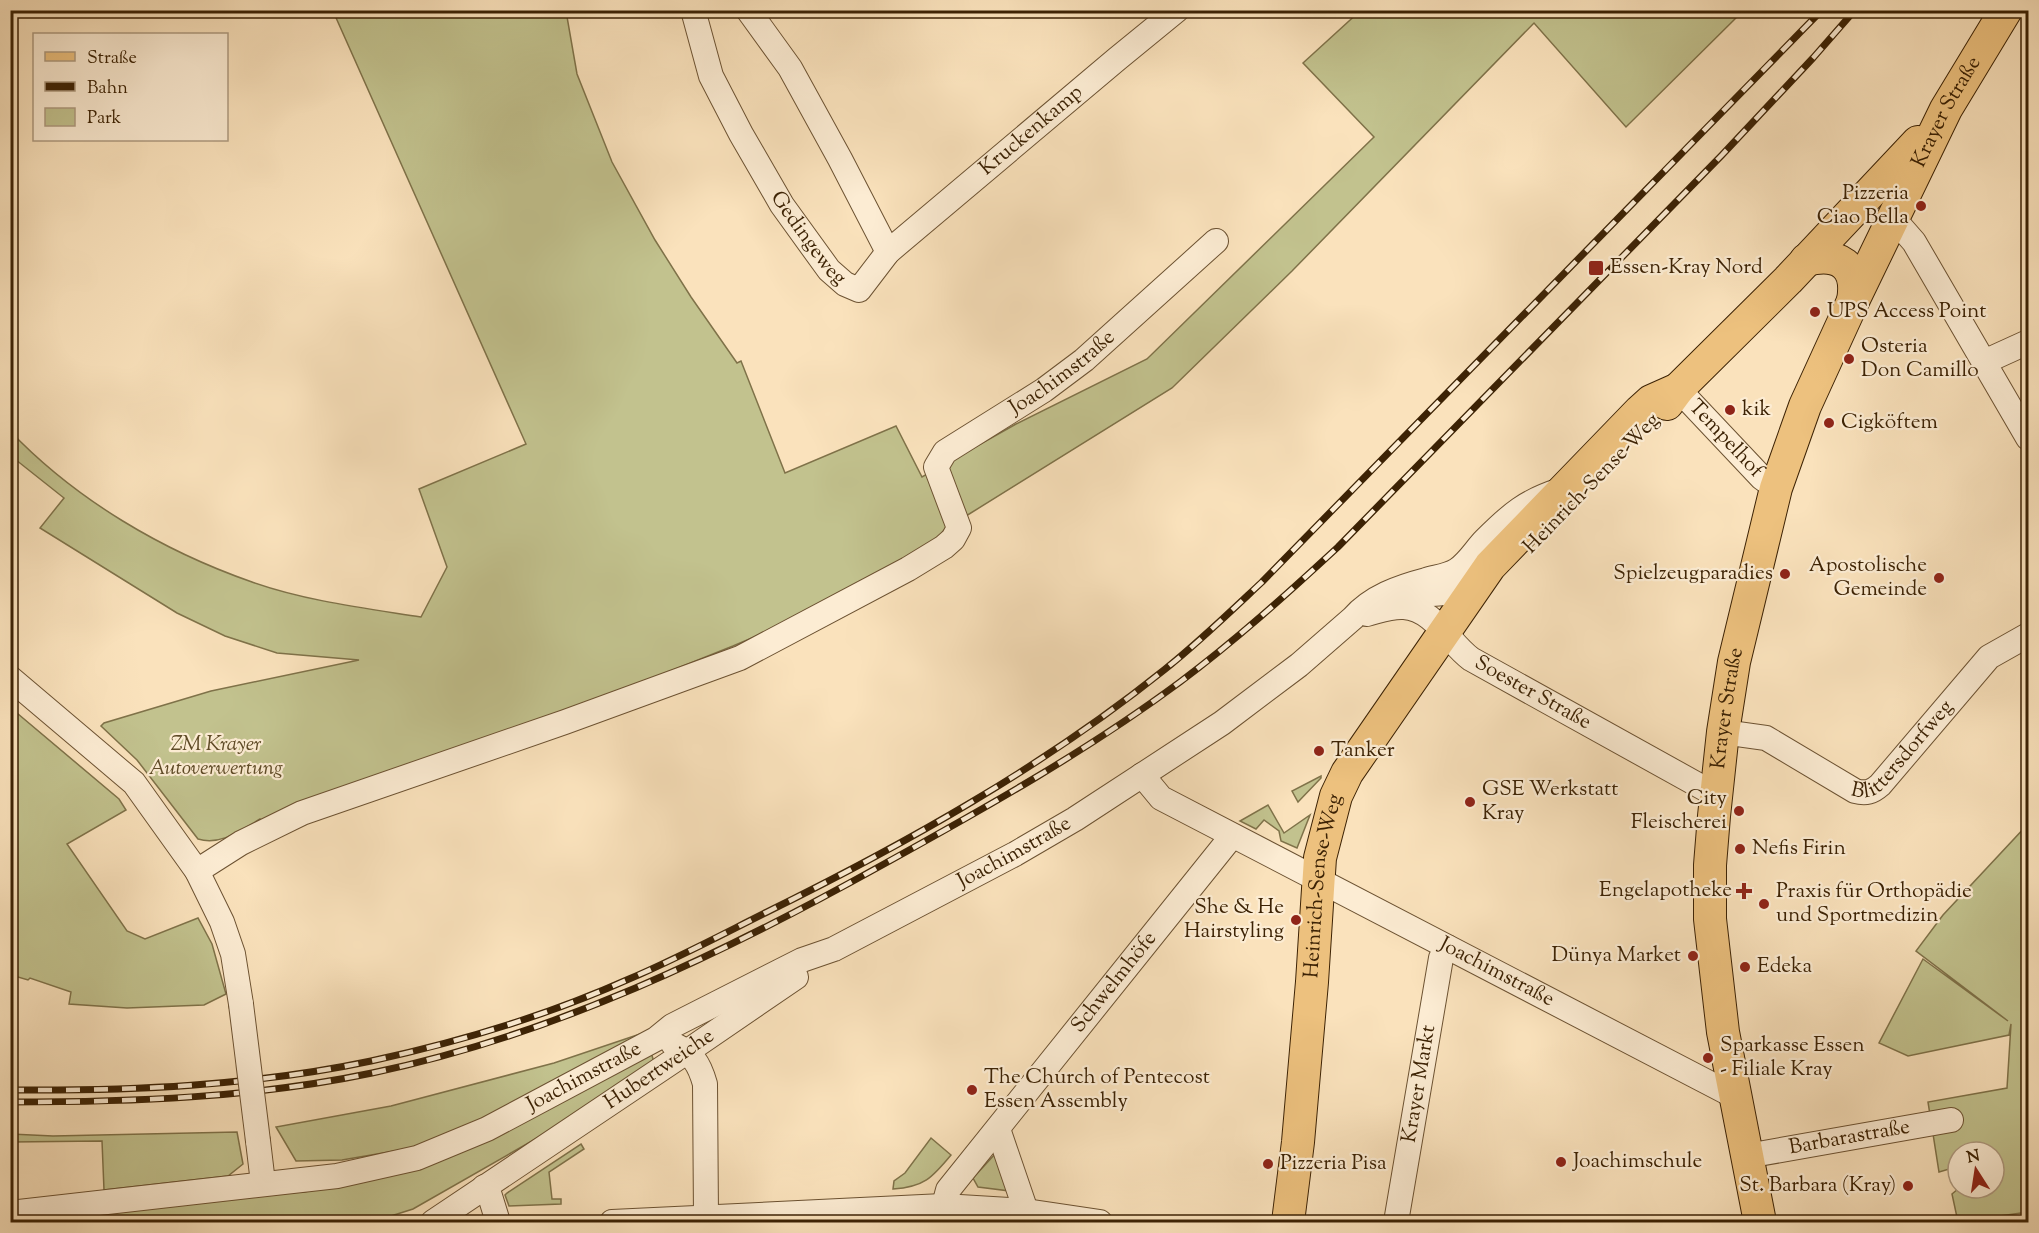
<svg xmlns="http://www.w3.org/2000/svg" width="2039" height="1233" viewBox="0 0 2039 1233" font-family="'Sorts Mill Goudy',serif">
<rect width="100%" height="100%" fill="#fae2bc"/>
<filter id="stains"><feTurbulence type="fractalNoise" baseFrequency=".00333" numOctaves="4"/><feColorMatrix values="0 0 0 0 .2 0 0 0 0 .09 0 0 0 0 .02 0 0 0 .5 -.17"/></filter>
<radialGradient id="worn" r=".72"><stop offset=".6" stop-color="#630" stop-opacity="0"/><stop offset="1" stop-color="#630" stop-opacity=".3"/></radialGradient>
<g fill="#c2c28e" stroke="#7f7249" stroke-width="1.5">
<path d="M333,11h233l11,63 35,88 43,78 36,57 46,66 4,-2 44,112 111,-47 26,51 94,-53 131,-65 227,-222 -71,-74 57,-52h383l-117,116 -92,-104 -242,248 -120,117 -206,128 -18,8 -13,19 -153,82 -49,21 -110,44 -282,98 -80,34 -1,-3c-19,11 -39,27 -62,20l-61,-79 -36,-34 3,-3 107,-32 148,-31 -82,-7 -52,-17 -48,-23 -137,-85 24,-30 -53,-42 -1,-25c66,69 153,120 242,151 54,19 112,26 169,35l26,-50 -28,-78 107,-45z"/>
<polygon points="11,708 119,799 126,810 67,844 127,931 145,939 198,918 212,944 226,994 204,1005 127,1008 69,1004 71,992 30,978 28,980 11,975"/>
<polygon points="1321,776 1321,778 1298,802 1292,791"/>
<polygon points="1268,805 1284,833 1310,815 1297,848 1281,841 1279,831 1264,820 1256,829 1240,821"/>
<polygon points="2028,824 2028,1027 2024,1088 2028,1105 2028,1212 1958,1222 1952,1194 1958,1189 1958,1182 1958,1188 1994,1188 1994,1152 1958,1152 1958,1180 1949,1169 1939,1172 1928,1102 2007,1088 2011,1024 2009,1035 1908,1056 1879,1043 1923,959 2008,1021 1916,951 1943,915"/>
<polygon points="655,1029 567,1078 424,1146 342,1160 296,1161 276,1127 391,1106 554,1063"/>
<polygon points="651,1052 655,1066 602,1101 413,1209 391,1216 369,1218 284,1222 11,1222 240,1195 304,1192 395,1174"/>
<polygon points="237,1132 243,1164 228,1176 104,1190 102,1141 11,1142 11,1134 53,1136"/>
<path d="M931,1138l20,17c-19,23 -27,32 -58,34l1,-8 11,-8z"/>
<polygon points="581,1144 584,1149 549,1172 552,1199 561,1199 561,1204 509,1206 505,1195 507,1193"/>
<polygon points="996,1153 1010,1191 978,1187 973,1178"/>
</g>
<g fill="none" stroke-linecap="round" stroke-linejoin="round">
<g stroke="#6c5232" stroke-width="26">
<g id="minor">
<path id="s1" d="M693,10l18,66 30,58 41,71 47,65 16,14 14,6 29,-38 229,-193 60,-49"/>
<polyline points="748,10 790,68 840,159 888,252"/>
<polyline points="1893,218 1914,242 2028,438"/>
<polyline points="1984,362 2028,342"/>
<path id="s2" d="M1678,389l84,89 14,10"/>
<polyline points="1405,596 1472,591"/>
<path id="s3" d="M1367,614c12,-3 24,-8 37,-7 30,2 45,36 67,52l245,136"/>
<polyline points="10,678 134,783 197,871 222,922 233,954 241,1004"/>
<path id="s4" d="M1723,732l43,6 89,53c11,3 17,1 25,-6l109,-128 39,-22"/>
<path id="s5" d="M1142,775l19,23 575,299"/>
<path id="s6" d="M197,871l44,-28 61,-30 263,-91 175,-64 168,-89 36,-22 9,-8 6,-11 -23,-61 9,-15 99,-62 40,-30 132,-119"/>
<path d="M673,1044c20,10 26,19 32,40l1,133"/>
<polyline points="998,1129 1026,1211"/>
<polyline points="258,1141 263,1183"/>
<path id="s7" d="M1747,1156l204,-36"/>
<polyline points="484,1187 490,1196 498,1222"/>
<path id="s8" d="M10,1213l327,-37 80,-18 70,-29 169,-90 16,-13 130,-66 32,-11 181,-95 60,-35 147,-96 77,-58 54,-47c18,-21 46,-31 73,-38 9,-3 22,-4 31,-10 11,-7 19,-21 28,-30 26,-26 41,-39 76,-50"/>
<path id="s9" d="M940,1220l8,-30 284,-354"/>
<path id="s10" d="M433,1222l255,-171 108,-74"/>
<polyline points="612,1222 943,1206 1026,1211 1100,1222"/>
<path id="s11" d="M1396,1222l45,-264 6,-11"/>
</g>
</g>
<g stroke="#3c2204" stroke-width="34">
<g id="major">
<path d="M1806,260c33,-8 53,5 47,41"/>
<polyline points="1667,404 1678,389 1788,280 1918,142"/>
<path id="s12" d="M1288,1222l10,-80 14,-160 8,-124 16,-62 11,-23 143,-207 150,-155 11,-10 27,-12"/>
<path id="s13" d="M1760,1222l-37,-190 -13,-113v-54l4,-49 9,-84 11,-70 42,-174 29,-82 48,-105 93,-192 60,-99"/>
</g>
</g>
<use href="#minor" stroke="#fcecd3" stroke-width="24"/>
<use href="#major" stroke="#edc17e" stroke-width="32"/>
<g stroke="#3c2204" stroke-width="7">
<g id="rail">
<path d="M10,1090c120,1 243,-4 361,-29 88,-19 175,-45 258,-82 47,-20 92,-44 138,-67 138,-68 276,-145 397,-242 34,-27 66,-58 98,-88l560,-572"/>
<path d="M10,1102c121,0 243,-4 362,-29 182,-38 350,-119 512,-209 101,-56 203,-113 296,-182 56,-42 107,-88 158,-135l384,-392 91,-97 42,-48"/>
</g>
</g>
<use href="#rail" stroke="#fcecd3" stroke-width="4.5" stroke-dasharray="14" stroke-linecap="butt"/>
<g stroke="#6c5232" stroke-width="26" stroke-linecap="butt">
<polyline id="minor-bridge" points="241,1004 258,1141"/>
</g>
<use href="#minor-bridge" stroke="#fcecd3" stroke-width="24"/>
</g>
<g fill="#8f2418" stroke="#fcecd3" stroke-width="2">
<circle cx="1921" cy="206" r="6"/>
<rect x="1588" y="260" width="16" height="16" rx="3"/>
<circle cx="1815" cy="312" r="6"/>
<circle cx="1849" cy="359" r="6"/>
<circle cx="1730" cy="410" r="6"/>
<circle cx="1829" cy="423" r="6"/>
<circle cx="1785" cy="574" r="6"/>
<circle cx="1939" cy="578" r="6"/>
<circle cx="1319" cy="751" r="6"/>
<circle cx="1470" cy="802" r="6"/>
<circle cx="1739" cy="811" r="6"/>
<circle cx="1740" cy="849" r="6"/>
<path d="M1741 882h6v6h6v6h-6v6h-6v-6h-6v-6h6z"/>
<circle cx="1764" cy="904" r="6"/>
<circle cx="1296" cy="920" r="6"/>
<circle cx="1693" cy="956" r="6"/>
<circle cx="1745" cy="967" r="6"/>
<circle cx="1708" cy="1058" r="6"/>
<circle cx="972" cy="1090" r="6"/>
<circle cx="1561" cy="1162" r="6"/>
<circle cx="1268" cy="1164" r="6"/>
<circle cx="1908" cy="1186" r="6"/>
</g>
<g text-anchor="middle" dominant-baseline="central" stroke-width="4.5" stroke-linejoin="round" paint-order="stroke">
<g font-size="21" fill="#3c2204" stroke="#fcecd3">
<text stroke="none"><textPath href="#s13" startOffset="1158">Krayer Straße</textPath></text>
<text stroke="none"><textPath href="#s1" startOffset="568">Kruckenkamp</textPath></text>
<text stroke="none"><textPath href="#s1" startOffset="258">Gedingeweg</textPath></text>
<text stroke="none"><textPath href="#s6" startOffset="1066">Joachimstraße</textPath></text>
<text stroke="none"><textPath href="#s2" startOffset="69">Tempelhof</textPath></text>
<text transform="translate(1592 484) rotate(-46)">Heinrich-Sense-Weg</text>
<text stroke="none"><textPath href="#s3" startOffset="195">Soester Straße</textPath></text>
<text stroke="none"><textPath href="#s13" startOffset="519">Krayer Straße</textPath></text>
<text stroke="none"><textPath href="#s4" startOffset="212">Blittersdorfweg</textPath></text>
<text stroke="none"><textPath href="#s8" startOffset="1083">Joachimstraße</textPath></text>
<text stroke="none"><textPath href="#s12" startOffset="338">Heinrich-Sense-Weg</textPath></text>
<text stroke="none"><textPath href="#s5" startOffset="408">Joachimstraße</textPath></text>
<text stroke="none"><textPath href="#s9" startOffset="297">Schwelmhöfe</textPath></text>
<text stroke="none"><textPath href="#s10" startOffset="273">Hubertweiche</textPath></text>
<text stroke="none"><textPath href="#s8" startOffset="597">Joachimstraße</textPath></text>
<text stroke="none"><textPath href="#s11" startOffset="140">Krayer Markt</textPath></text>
<text stroke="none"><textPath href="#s7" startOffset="104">Barbarastraße</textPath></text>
</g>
<g font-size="21" fill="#3c2204" stroke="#fcecd3" text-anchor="start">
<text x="1909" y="194" text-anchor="end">Pizzeria<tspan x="1909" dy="24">Ciao Bella</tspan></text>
<text x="1610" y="268">Essen-Kray Nord</text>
<text x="1827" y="312">UPS Access Point</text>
<text x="1861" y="347">Osteria<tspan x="1861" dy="24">Don Camillo</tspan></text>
<text x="1742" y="410">kik</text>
<text x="1841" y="423">Cigköftem</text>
<text x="1927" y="566" text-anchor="end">Apostolische<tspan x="1927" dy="24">Gemeinde</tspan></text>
<text x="1773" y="574" text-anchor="end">Spielzeugparadies</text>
<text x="1331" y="751">Tanker</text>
<text x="1482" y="790">GSE Werkstatt<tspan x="1482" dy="24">Kray</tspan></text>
<text x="1727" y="799" text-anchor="end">City<tspan x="1727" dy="24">Fleischerei</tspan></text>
<text x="1752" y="849">Nefis Firin</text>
<text x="1732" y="891" text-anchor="end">Engelapotheke</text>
<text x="1776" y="892">Praxis für Orthopädie<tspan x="1776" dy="24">und Sportmedizin</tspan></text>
<text x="1284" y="908" text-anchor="end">She &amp; He<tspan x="1284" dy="24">Hairstyling</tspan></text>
<text x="1681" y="956" text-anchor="end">Dünya Market</text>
<text x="1757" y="967">Edeka</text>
<text x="1720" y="1046">Sparkasse Essen<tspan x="1720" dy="24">- Filiale Kray</tspan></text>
<text x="984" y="1078">The Church of Pentecost<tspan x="984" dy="24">Essen Assembly</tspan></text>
<text x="1573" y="1162">Joachimschule</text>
<text x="1280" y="1164">Pizzeria Pisa</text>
<text x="1896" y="1186" text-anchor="end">St. Barbara (Kray)</text>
</g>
<g font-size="21" font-style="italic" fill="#5e4a26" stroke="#fcecd3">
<text x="216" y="745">ZM Krayer<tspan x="216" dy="24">Autoverwertung</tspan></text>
</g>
</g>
<rect width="2039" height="1233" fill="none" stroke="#fae2bc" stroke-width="36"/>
<rect x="12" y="12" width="2015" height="1209" fill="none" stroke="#3c2204" stroke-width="3"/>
<rect x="18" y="18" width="2003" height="1197" fill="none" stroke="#3c2204" stroke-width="1.5"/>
<rect x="33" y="33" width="195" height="108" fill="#fcecd3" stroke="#af9b80" stroke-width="1.5"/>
<rect x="45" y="52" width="30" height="9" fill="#edc17e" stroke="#af9b80" stroke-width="1.5"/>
<text x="87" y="63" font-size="18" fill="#3c2204">Straße</text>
<rect x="45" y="82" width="30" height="9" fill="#3c2204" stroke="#af9b80" stroke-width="1.5"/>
<text x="87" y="93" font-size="18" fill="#3c2204">Bahn</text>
<rect x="45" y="108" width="30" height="18" fill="#c2c28e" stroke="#af9b80" stroke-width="1.5"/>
<text x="87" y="123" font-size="18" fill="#3c2204">Park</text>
<g transform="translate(1976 1170) rotate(348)"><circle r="28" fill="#fcecd3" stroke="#af9b80" stroke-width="1.5"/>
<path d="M0-4.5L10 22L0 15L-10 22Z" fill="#8f2418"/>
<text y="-9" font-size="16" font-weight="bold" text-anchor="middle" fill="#3c2204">N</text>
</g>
<rect width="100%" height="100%" filter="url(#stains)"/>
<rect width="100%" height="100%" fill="url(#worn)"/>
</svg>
